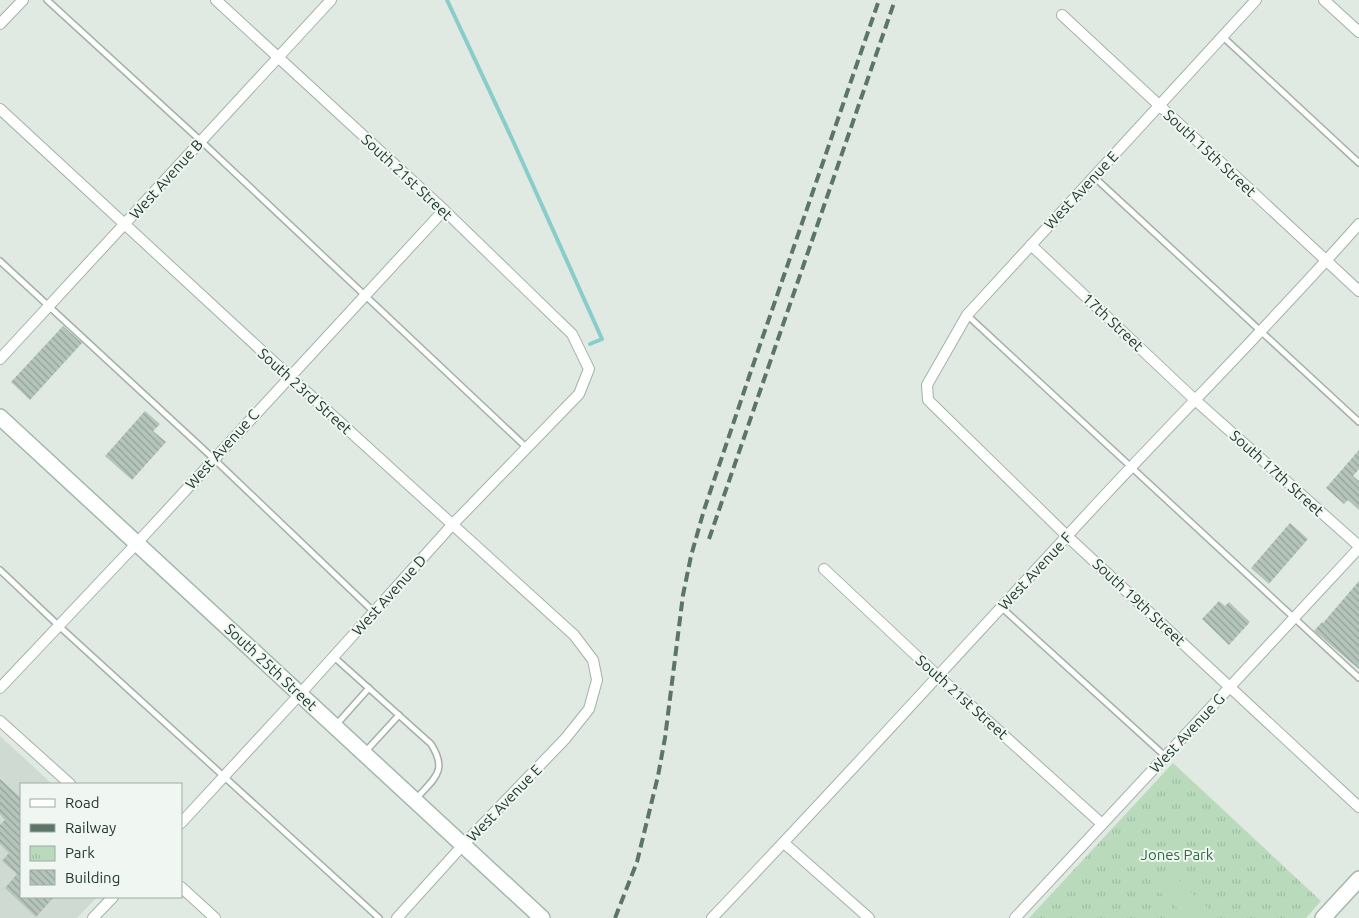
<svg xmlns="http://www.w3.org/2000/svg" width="1359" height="918" viewBox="0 0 1359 918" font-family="Ubuntu,sans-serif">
<defs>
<pattern id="park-tufts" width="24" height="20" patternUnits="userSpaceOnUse" patternTransform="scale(1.25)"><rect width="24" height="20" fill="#b9dbbc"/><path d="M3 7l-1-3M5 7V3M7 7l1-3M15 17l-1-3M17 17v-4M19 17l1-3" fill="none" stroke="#9fbda2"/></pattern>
<pattern id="building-back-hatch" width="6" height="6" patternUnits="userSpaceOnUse" patternTransform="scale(1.25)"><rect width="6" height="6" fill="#b5c5bc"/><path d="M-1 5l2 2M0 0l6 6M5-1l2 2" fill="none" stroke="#93a199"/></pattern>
</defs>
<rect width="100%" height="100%" fill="#e0eae3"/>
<polygon fill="#cedad2" points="0,736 52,784 21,784 21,897 97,897 77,918 0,918"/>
<polygon fill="url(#park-tufts)" points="1173,763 1321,901 1306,918 1029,918"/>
<polygon fill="#b9dbbc" points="1167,869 1208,908 1198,918 1187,918 1152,885"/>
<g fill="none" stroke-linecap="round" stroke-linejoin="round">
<polyline stroke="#89cdcb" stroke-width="4" points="447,0 513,141 602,339 590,344"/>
</g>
<g fill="url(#building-back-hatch)">
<polygon points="63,326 82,343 30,400 11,382"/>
<polygon points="145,411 160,424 153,431 166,442 132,480 105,456"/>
<polygon points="1359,450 1359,469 1353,476 1359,481 1359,510 1348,500 1344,504 1326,488"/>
<polygon points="1290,523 1308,539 1269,584 1251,568"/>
<polygon points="1359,581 1359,669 1314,631 1322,622 1323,623"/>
<polygon points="1219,601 1225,606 1229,602 1250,622 1229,645 1202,619"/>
<polygon points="0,779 21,798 21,897 54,897 36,917 5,888 17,874 2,861 9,853 0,844 0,825 5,820 0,814"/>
</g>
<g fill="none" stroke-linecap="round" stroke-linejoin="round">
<g stroke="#a3b1a9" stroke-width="8">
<g id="lane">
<polyline points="47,0 201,141 527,448"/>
<polyline points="1222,36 1359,163"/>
<polyline points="1093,176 1359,422"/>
<polyline points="0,261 214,459 374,612"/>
<polyline points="967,315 1359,678"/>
<polyline points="0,570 59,626 379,918"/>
<polyline points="1001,607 1165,756"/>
<path d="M334,657l97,87c18,28 2,35 -16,56"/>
<polyline points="336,725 369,688"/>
<polyline points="366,751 399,715"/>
</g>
</g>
<g stroke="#a3b1a9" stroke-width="12">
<g id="street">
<polyline points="1256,0 967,315 927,385 928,400 1067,536 1359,807"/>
<polyline points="1324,0 1359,32"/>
<polyline points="1062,15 1359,291"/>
<polyline points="0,24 23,0"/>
<polyline points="0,109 289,376 574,635 593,660 597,680 589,709 565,739 463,845 397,918"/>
<polyline points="1031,245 1194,399 1359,546"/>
<polyline points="0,359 331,0"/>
<polyline points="824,569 938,676 1102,824"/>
<polyline points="0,688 137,543 444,210"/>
<polyline points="0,721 70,784"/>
<polyline points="181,823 300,694 453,524 579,394 589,369 572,334 444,210 216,0"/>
<polyline points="784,843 869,918"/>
<polyline points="181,887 215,918"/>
<polyline points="93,918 113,897"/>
<path d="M712,918c133,-139 262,-282 393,-423 84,-90 172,-178 254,-271"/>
<polyline points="1015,918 1359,548"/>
</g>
</g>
<g stroke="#a1b8ac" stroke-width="18">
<g id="secondary">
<polyline points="0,417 542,918"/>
<polyline points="1323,918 1359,879"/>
</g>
</g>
<use href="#lane" stroke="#fff" stroke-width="5"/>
<use href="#street" stroke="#fff" stroke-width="10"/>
<use href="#secondary" stroke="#fff" stroke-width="15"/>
<g stroke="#5b7569" stroke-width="4" stroke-dasharray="10 5" stroke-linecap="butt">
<polyline points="709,539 895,0"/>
<polyline points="615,918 637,862 658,776 665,738 683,595 691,556 704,510 751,371 879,0"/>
</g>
</g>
<g text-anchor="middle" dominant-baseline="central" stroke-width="4" stroke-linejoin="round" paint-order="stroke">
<g font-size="15" fill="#21392e" stroke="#f0f7f2">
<text transform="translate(1210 153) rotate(43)">South 15th Street</text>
<text transform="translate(407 177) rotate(43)">South 21st Street</text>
<text transform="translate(166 179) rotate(-48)">West Avenue B</text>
<text transform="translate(1081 190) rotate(-47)">West Avenue E</text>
<text transform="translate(1113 322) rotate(43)">17th Street</text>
<text transform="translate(305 391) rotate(42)">South 23rd Street</text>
<text transform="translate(222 449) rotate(-48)">West Avenue C</text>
<text transform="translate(1277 473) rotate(42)">South 17th Street</text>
<text transform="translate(1035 571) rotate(-47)">West Avenue F</text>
<text transform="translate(389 595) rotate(-48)">West Avenue D</text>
<text transform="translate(1139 602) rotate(43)">South 19th Street</text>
<text transform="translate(271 667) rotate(43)">South 25th Street</text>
<text transform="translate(962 697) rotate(42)">South 21st Street</text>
<text transform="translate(1187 733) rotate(-47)">West Avenue G</text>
<text transform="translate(504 803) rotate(-46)">West Avenue E</text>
</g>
<g font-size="15" fill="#2d6e3a" stroke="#f0f7f2">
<text x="1177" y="854">Jones Park</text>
</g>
</g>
<rect x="20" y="783" width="162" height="115" fill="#f0f7f2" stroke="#9daba4"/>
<rect x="30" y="799" width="25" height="8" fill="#ffffff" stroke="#9daba4"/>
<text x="65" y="808" font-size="15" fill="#21392e">Road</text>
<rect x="30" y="824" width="25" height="8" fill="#5b7569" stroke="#9daba4"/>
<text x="65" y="833" font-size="15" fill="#21392e">Railway</text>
<rect x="30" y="846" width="25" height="15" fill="url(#park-tufts)" stroke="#9daba4"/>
<text x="65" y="858" font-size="15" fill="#21392e">Park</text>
<rect x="30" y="870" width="25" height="15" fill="url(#building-back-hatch)" stroke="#9daba4"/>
<text x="65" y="883" font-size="15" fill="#21392e">Building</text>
</svg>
